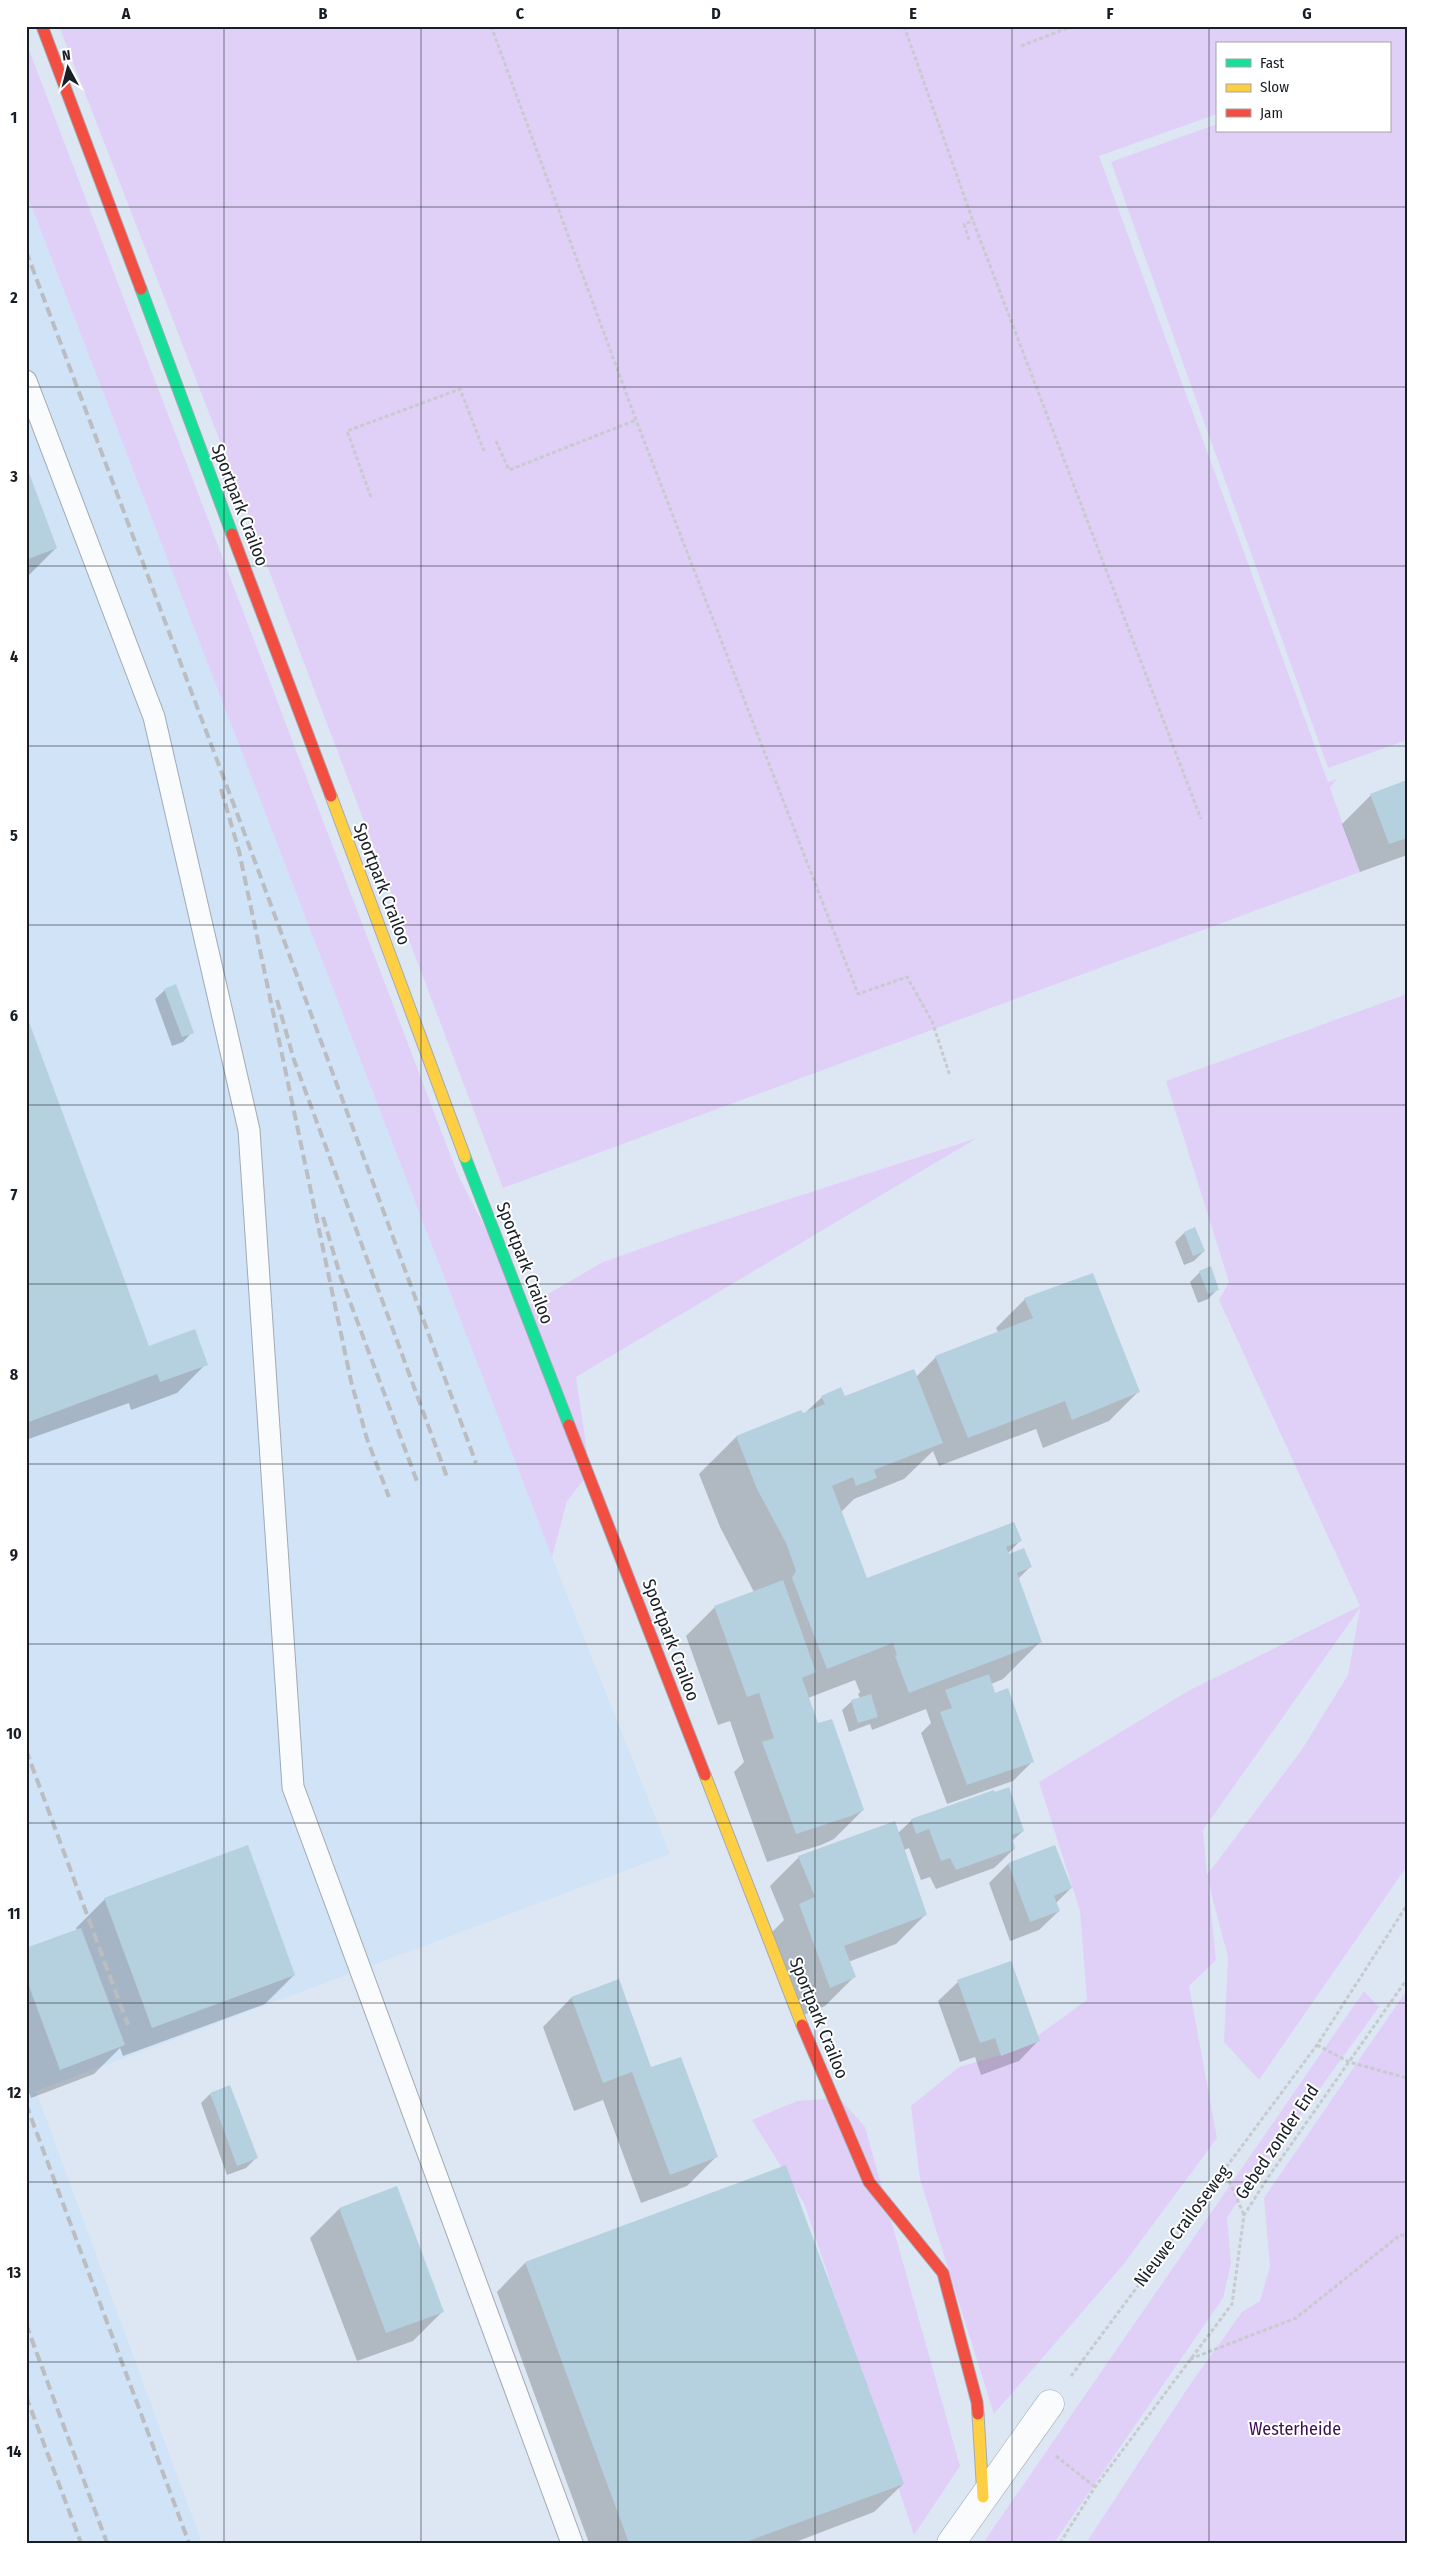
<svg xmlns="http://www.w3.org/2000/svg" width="1433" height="2569" viewBox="0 0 1433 2569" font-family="'Fira Sans Condensed',sans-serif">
<rect width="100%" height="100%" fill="#dde7f3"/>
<polygon fill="#d0e3f7" points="26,192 552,1557 670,1854 36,2091 202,2543 26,2543"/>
<g fill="#e0d0f8" fill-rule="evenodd">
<polygon points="59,26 1407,26 1407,740 1328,768 1111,162 1217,124 1217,131 1389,131 1389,44 1217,44 1217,114 1099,156 1328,782 1337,779 1330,788 1360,872 503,1188 221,444"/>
<polygon points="26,42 458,1175 526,1307 603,1262 685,1233 977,1138 576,1377 590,1472 567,1501 552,1557 26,192"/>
<path d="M1407,994v872l-148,214 -35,-38 4,-85 -20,-76 8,79 -27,26 28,152 -94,127 -129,149 -74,-235 -9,-73 48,-39 59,-17 69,-50 -7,-89 -41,-129 149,-91 172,-85 -141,-306 10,-18 -63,-201zM1360,1608l-12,67 -47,76 -94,124 -4,-45z"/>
<polygon points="1407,1990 1407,2543 1086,2543 1189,2386 1242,2312 1260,2301 1270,2267 1264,2198"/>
<polygon points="1364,1991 1379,2007 1227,2217 1231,2264 1223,2298 1054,2543 983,2543"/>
<polygon points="839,2098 865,2127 960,2466 914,2535 804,2203 752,2120 797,2101"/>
</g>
<g fill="#0003">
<polygon points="26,468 56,548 26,578"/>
<polygon points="1407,782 1407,855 1360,872 1342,824 1371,795"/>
<polygon points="165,990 192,1032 183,1042 172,1046 155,999"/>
<polygon points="26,1017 148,1348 206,1364 177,1393 131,1410 129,1403 26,1440"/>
<polygon points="1184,1233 1204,1251 1194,1261 1184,1265 1175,1242"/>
<polygon points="1200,1272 1218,1289 1208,1299 1198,1303 1190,1282"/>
<polygon points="1025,1299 1138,1392 1109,1421 1043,1448 1036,1429 939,1466 933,1451 904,1479 854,1499 840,1513 866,1579 1020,1541 1008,1553 1030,1567 1018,1579 1040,1642 1003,1679 991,1684 994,1694 1033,1761 1013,1781 947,1804 921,1733 931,1723 926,1709 872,1730 870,1724 849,1732 842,1710 852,1701 860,1698 858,1694 860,1692 855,1680 808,1698 818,1725 863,1810 834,1839 821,1845 767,1862 734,1772 744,1762 730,1721 718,1725 686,1636 715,1607 754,1592 720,1527 699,1474 736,1437 805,1413 822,1397 844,1398 916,1377 936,1357 998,1332 996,1328"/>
<polygon points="912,1820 1023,1831 1012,1841 1014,1849 994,1868 936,1889 930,1877 921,1880 909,1848 904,1850 925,1915 896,1944 848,1962 854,1977 825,2006 801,2016 770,1934 784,1920 770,1886 799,1857 898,1833"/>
<polygon points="1008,1864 1071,1888 1056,1903 1059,1911 1039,1930 1010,1941 989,1883"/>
<polygon points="105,1899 294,1975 265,2004 123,2056 120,2048 94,2074 31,2098 26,2084 26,1950 77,1931 76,1928"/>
<polygon points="958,1982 1038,2041 1019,2061 981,2075 975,2057 960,2062 938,2001"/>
<polygon points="571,1998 651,2069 716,2157 687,2186 641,2203 603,2100 574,2111 543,2027"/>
<polygon points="210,2094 256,2158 246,2168 227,2175 201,2103"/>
<polygon points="397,2188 442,2312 413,2341 357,2361 310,2238 339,2209"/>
<polygon points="525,2263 903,2484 874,2512 793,2543 589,2543 497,2292"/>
</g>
<g fill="#b5d0de">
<polygon points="26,465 57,548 26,560"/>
<polygon points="1407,780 1407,838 1389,844 1370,794"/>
<polygon points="176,984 194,1033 182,1037 164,989"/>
<polygon points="26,1014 149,1346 195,1329 208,1365 160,1382 157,1374 26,1423"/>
<polygon points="1195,1227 1205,1251 1193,1256 1184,1232"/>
<polygon points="1211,1266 1219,1290 1208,1294 1199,1271"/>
<polygon points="1093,1273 1140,1392 1072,1420 1065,1401 968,1438 935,1356 1033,1318 1024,1298"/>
<polygon points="914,1369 943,1443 874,1470 877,1478 856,1486 853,1477 832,1486 867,1578 1014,1522 1022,1541 1006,1547 1009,1554 1024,1548 1032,1567 1017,1573 1042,1642 909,1693 895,1656 897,1655 893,1643 827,1669 792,1578 796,1571 786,1543 757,1489 736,1436 801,1410 803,1413 825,1404 821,1396 841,1387 845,1396"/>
<polygon points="783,1580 816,1672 802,1678 818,1723 832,1719 864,1810 851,1816 796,1834 762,1742 774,1738 759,1693 747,1697 714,1606"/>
<polygon points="989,1674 995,1693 1008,1688 1034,1762 967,1785 940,1712 952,1708 945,1690"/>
<polygon points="871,1694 878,1717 858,1723 851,1700"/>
<polygon points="1009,1787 1024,1831 1012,1835 1015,1849 956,1870 950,1858 941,1861 929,1829 916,1834 911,1819 994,1790 995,1792"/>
<polygon points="895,1821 927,1915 844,1946 856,1977 830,1988 799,1904 815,1897 798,1856"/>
<polygon points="248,1845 295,1975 152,2028 104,1898"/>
<polygon points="1055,1845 1072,1888 1054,1896 1060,1911 1030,1922 1008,1863"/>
<polygon points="81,1928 125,2045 60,2070 26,1978 26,1948"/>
<polygon points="1011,1961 1040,2041 1001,2056 995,2038 980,2043 957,1980"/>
<polygon points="619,1979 651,2067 681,2057 718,2157 670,2175 632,2072 603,2083 571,1997"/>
<polygon points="230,2085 258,2158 237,2166 210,2093"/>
<polygon points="786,2165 904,2484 743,2543 629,2543 525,2262"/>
<polygon points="397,2186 444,2312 386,2333 339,2208"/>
</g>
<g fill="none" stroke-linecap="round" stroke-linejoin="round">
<g stroke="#a2aab3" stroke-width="23">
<polyline id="lane" points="26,381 154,717 249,1130 293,1787 572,2543"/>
</g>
<g stroke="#a2aab3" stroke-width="29">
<polyline id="street" points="951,2543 1050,2404"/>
</g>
<g stroke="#a2aab3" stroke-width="13">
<g id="fast">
<polyline points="141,289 232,534"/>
<polyline points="465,1157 569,1425"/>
</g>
</g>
<g stroke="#a2aab3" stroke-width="13">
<g id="slow">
<polyline points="331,796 465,1157"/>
<polyline points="705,1775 802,2025"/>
<polyline points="978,2414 983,2497"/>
</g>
</g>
<g stroke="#a2aab3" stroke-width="13">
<g id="jam">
<polyline points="42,26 141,289"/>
<polyline points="232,534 331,796"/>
<polyline points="569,1425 705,1775"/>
<polyline points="802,2025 869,2182 943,2273 977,2402 978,2414"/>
</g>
</g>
<g stroke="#c7cace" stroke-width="3" stroke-dasharray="4 2.5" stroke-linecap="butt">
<polyline points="491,26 636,420 858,994 907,977 932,1021 950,1076"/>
<polyline points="904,26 973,221 1201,819"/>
<polyline points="1021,46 1073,26"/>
<polyline points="969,240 964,224 973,221"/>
<polyline points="496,441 509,470 636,420"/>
<polyline points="371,497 347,431 460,389 484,451"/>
<polyline points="1317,2045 1349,2062 1407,2078"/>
<polyline points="1224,2169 1244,2215"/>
<polyline points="1190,2359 1296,2318 1400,2235 1407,2235"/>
<polyline points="1071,2376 1317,2045 1407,1905"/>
<polyline points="1056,2456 1095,2487"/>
<polyline points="1060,2543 1095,2487 1232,2304 1244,2215 1269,2176 1407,1979"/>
</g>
<use href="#lane" stroke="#fafbfd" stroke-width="21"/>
<use href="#street" stroke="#fafbfd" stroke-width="28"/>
<use href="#fast" stroke="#16e098" stroke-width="11"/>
<use href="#slow" stroke="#ffcf43" stroke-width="11"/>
<use href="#jam" stroke="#f24e42" stroke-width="11"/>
<g stroke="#bbbdc0" stroke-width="4" stroke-dasharray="10 5" stroke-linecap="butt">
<polyline points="26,251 250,848 476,1463"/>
<polyline points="221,789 239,851 351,1381 367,1439 389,1497"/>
<polyline points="277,1000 294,1060 447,1477"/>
<polyline points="323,1217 340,1275 418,1484"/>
<polyline points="26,1750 128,2025"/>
<polyline points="26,2104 189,2543"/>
<polyline points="26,2324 107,2543"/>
<polyline points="26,2396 81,2543"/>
</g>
</g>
<path fill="none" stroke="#171e25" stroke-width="1" stroke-opacity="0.55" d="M224,26v2517M421,26v2517M618,26v2517M815,26v2517M1012,26v2517M1209,26v2517M26,207h1381M26,387h1381M26,566h1381M26,746h1381M26,925h1381M26,1105h1381M26,1284h1381M26,1464h1381M26,1644h1381M26,1823h1381M26,2003h1381M26,2182h1381M26,2362h1381"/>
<g text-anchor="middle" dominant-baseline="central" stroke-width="4" stroke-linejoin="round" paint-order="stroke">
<g font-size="18" fill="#171e25" stroke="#fff">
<text transform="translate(240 505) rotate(69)">Sportpark Crailoo</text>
<text transform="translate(382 884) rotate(69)">Sportpark Crailoo</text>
<text transform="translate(525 1263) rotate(69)">Sportpark Crailoo</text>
<text transform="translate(671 1640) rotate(69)">Sportpark Crailoo</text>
<text transform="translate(819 2018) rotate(68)">Sportpark Crailoo</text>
<text transform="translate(1277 2142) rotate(-56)">Gebed zonder End</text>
<text transform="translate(1182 2226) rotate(-53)">Nieuwe Crailoseweg</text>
</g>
<g font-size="18" fill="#3c0f53" stroke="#fff">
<text x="1295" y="2429">Westerheide</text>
</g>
</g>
<rect width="1433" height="2569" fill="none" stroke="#ffffff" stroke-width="55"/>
<rect x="1216" y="42" width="175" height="90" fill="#ffffff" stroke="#a2a5a8"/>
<rect x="1226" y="59" width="25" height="8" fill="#16e098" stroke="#a2a5a8"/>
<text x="1260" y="68" font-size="15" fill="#171e25">Fast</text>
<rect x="1226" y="84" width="25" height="8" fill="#ffcf43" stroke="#a2a5a8"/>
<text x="1260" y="92" font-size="15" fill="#171e25">Slow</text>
<rect x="1226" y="109" width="25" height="8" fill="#f24e42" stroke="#a2a5a8"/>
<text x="1260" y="118" font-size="15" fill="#171e25">Jam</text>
<g transform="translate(68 68) rotate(353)" stroke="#ffffff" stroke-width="4" paint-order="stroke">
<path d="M0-4L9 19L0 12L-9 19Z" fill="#171e25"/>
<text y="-8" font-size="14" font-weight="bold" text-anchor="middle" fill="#171e25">N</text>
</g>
<rect x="28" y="28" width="1378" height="2514" fill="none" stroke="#171e25" stroke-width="2"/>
<g font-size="16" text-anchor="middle" font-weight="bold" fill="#171e25">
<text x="126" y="19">A</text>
<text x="323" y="19">B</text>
<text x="520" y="19">C</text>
<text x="716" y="19">D</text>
<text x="913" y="19">E</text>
<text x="1110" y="19">F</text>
<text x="1307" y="19">G</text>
<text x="14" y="123">1</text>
<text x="14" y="303">2</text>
<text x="14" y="482">3</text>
<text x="14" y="662">4</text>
<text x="14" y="841">5</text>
<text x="14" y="1021">6</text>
<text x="14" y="1200">7</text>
<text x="14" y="1380">8</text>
<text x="14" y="1560">9</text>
<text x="14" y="1739">10</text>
<text x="14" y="1919">11</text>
<text x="14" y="2098">12</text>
<text x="14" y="2278">13</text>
<text x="14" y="2457">14</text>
</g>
</svg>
